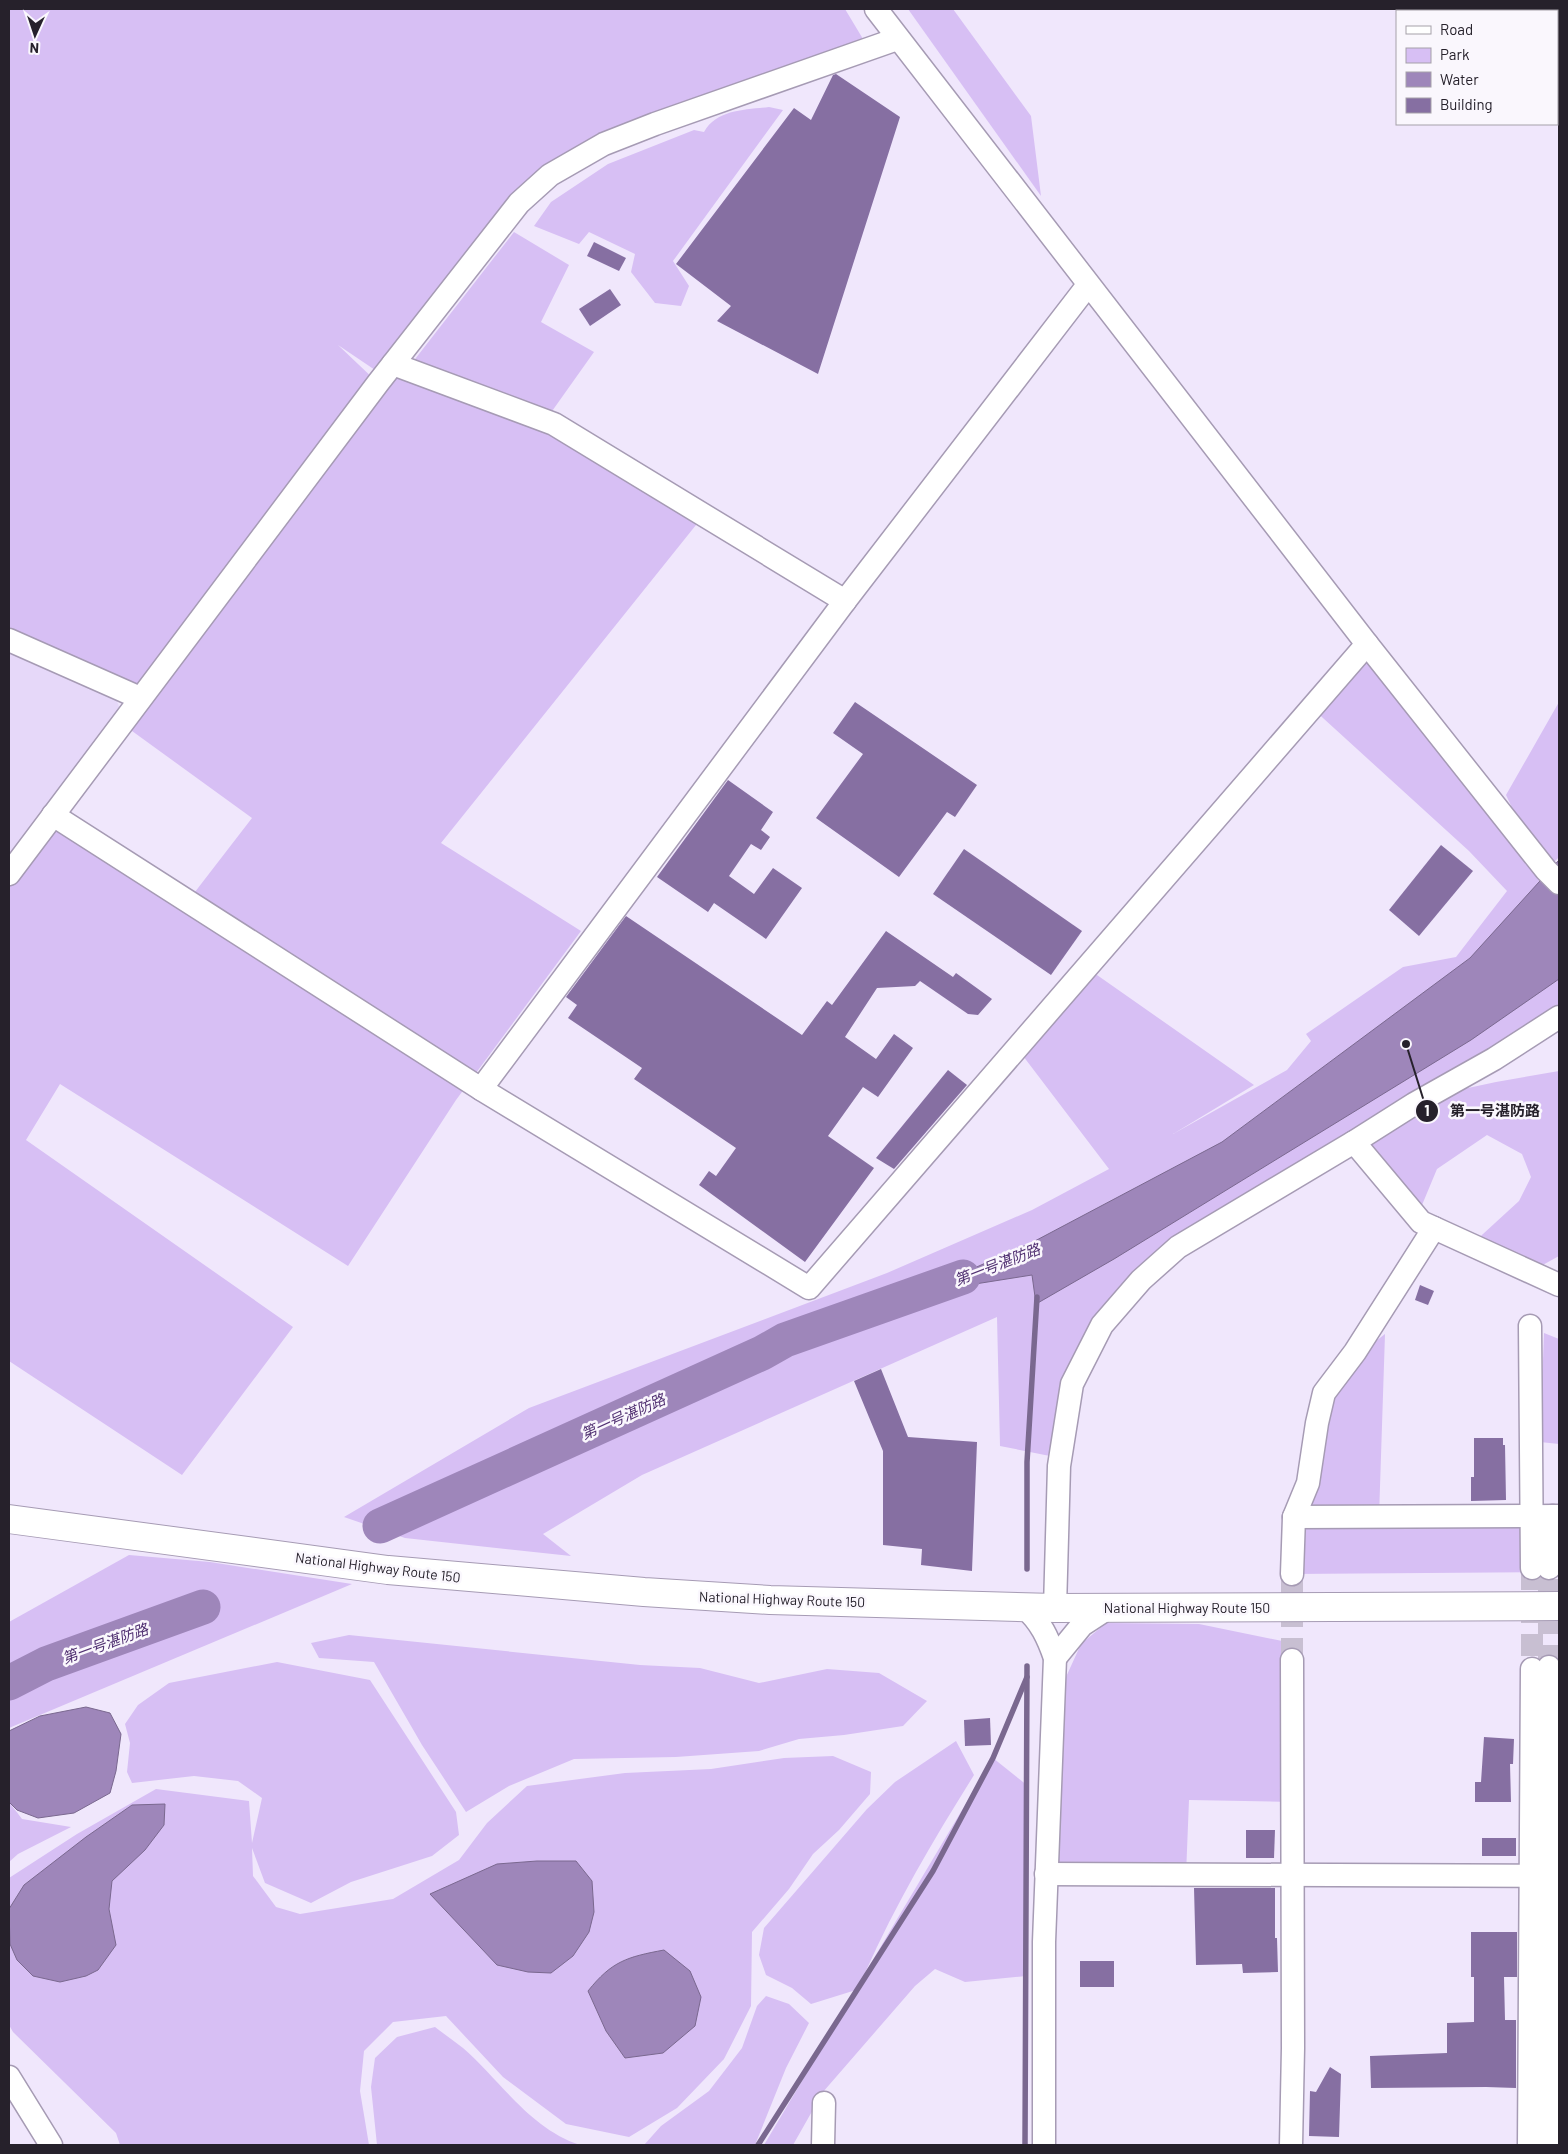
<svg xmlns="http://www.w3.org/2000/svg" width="1568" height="2154" viewBox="0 0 1568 2154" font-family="Barlow,'Noto Sans JP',sans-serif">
<rect width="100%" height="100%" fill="#f0e7fc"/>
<polygon fill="#e6d8f9" points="9,648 114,693 120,709 9,856"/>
<g fill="#d7bff4">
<polygon points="9,9 845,9 869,49 553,165 375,370 338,345 378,383 393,364 554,424 704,515 441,843 581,931 456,1100 348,1266 60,1084 26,1140 293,1327 182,1475 9,1361 9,874 53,815 188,901 252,818 121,723 140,698 9,636"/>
<polygon points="908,9 953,9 1031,116 1041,196"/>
<path d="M769,107l14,3 -110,151 16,25 -8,20 -26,-3 -24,-31 4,-18 -46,-22 -10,12 -45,-18 17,-24 57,-38 86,-34 10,2c13,-23 42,-22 65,-25z"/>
<polygon points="514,232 569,265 541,322 594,352 550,414 412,363"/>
<polygon points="1367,644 1533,852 1506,795 1559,702 1559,857 1546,870 1559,880 1559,1013 1426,1097 1496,1082 1559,1071 1559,1256 1530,1272 1471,1245 1519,1201 1531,1177 1522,1154 1487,1135 1437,1169 1417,1217 1361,1150 1141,1275 1096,1338 1060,1458 1000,1446 997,1317 642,1475 543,1534 571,1556 405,1538 344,1517 529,1408 887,1273 1032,1210 1109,1169 1017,1048 1087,968 1254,1085 1173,1134 1287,1070 1311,1041 1306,1034 1403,967 1456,957 1507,891 1469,851 1312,708"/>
<polygon points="1544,1333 1559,1339 1559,1444 1540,1442"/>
<polygon points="1385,1334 1379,1517 1559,1522 1559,1572 1292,1574 1294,1517 1344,1366"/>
<polygon points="129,1555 210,1562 352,1584 9,1728 9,1622"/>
<polygon points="1106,1623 1199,1624 1292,1643 1284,1681 1292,1802 1189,1800 1186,1875 1054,1874 1066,1677 1081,1644"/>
<polygon points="349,1635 640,1665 700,1668 759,1683 827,1669 879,1673 927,1701 903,1726 844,1735 799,1739 759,1751 676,1757 574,1759 509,1786 466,1812 422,1745 374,1662 319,1658 311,1643"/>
<polygon points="277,1662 370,1680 456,1812 459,1835 432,1856 351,1882 311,1903 265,1883 252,1848 253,1876 276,1907 300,1914 393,1899 459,1860 487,1823 527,1786 625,1773 711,1769 784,1758 833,1756 871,1772 870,1794 839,1830 813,1854 789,1889 752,1932 751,2006 724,2059 677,2108 629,2137 566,2124 503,2077 446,2016 393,2022 364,2051 360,2091 369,2145 120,2145 116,2133 13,2032 9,2025 9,1878 77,1834 156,1789 249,1801 252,1843 262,1798 238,1781 194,1776 132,1783 127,1772 130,1743 125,1724 138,1705 169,1683"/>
<path d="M956,1741l18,34c-40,64 -78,128 -109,198l128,-215 35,28 -1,190 -62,6 -30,-13 -20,17 -92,106 -30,53h-29l92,-155 -45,14 -19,-16 -26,-13 -7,-20 5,-27 103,-119 28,-27z"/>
<polygon points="9,1802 22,1819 71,1827 18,1854 9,1862"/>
<polygon points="766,1996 789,2004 809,2023 786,2068 755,2145 644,2145 661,2126 709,2091 742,2048 757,2006"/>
<path d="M435,2027c9,7 19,14 28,21 38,33 66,80 117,97h-203l-6,-58 4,-29 22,-21z"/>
</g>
<g fill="#9e86ba" stroke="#7a688f">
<polygon points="1559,860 1559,979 1471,1040 1114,1259 1036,1304 1032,1275 918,1293 1033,1242 1222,1142 1470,958"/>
<polygon points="86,1707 110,1713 121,1734 116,1771 110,1793 74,1813 38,1818 17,1810 9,1802 9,1731 40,1716"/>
<polygon points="165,1804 164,1825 145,1850 112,1881 109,1909 116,1945 98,1970 86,1976 60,1982 33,1976 17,1960 10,1944 9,1909 24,1885 86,1837 132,1805"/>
<polygon points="537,1861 576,1861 592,1881 594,1912 589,1932 573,1956 551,1973 528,1972 497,1965 430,1894 497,1864"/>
<path d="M664,1950l26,21 11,26 -6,29 -32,27 -38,5 -19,-27 -18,-40c24,-30 39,-34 76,-41z"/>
</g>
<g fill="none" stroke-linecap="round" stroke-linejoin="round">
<g stroke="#7a688f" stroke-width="5.5">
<polyline points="1027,1569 1027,1462 1037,1297"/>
<polyline points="758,2145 933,1871 993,1758 1027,1677"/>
<polyline points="1025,2145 1027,1666"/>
</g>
<g stroke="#9e86ba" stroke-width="35">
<polyline points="380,1526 762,1353 785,1340 963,1277"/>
<polyline points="9,1683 46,1664 203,1607"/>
</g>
</g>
<g fill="#866fa2">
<polygon points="836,74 900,117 818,374 717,321 731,306 676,264 794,108 811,120 833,75"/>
<polygon points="594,242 626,258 619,271 587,256"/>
<polygon points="610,289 621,305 590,326 579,309"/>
<polygon points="855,702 977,785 955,817 947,812 899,877 816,818 863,754 833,733"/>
<polygon points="728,780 773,812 761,830 770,837 761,850 751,844 729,876 754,894 773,868 802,888 766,939 714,903 708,912 657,877"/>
<polygon points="1441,845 1473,871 1419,936 1389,910"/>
<polygon points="964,849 1082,931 1051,975 933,894"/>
<polygon points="626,916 802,1035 827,1001 832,1005 886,931 953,977 956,973 992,999 978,1015 968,1014 920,981 915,986 877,988 845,1037 876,1059 894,1034 913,1048 878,1097 863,1087 828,1136 874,1168 805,1262 699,1185 709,1171 716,1176 736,1148 634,1079 642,1068 568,1018 577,1005 566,997"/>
<polygon points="948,1070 967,1085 894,1169 876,1158"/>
<polygon points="1420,1285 1434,1291 1428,1305 1415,1300"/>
<polygon points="881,1369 908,1437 977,1442 972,1571 921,1565 922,1549 883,1545 883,1451 854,1381"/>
<polygon points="1474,1438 1503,1438 1503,1445 1505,1445 1506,1500 1471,1501 1471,1477 1474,1477"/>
<polygon points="990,1718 991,1745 965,1746 964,1720"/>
<polygon points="1484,1737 1514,1739 1513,1764 1510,1764 1511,1802 1475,1802 1475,1782 1481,1782"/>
<polygon points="1246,1830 1275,1830 1274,1858 1246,1858"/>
<rect x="1482" y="1838" width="34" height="18"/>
<polygon points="1194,1888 1275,1888 1275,1938 1277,1938 1278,1972 1243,1973 1242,1964 1196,1965"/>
<polygon points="1471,1932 1517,1932 1517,1977 1504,1977 1505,2020 1516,2020 1516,2088 1486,2087 1371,2088 1370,2056 1447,2053 1447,2023 1474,2022 1474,1977 1471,1977"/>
<rect x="1080" y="1961" width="34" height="26"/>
<polygon points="1330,2067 1341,2074 1339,2137 1309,2136 1310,2091 1316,2092"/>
</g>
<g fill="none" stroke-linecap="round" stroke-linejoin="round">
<g stroke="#c8bfd2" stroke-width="22" stroke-dasharray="22 11" stroke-linecap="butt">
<polyline points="1532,1568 1532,1669"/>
<polyline points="1292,1660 1292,1574"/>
<polyline points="1549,1667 1549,1568"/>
</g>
<g stroke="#a69bb4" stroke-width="25">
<g id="minor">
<polyline points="876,9 1367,644 1546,870 1559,883"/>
<polyline points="393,364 554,424 845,601"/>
<polyline points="9,640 140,698"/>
<polyline points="53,815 481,1089 809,1288 1367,644"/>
<polyline points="9,874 378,383 519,203 550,175 604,144 655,124 897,39"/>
<polyline points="481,1089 845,601 1088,285"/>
<polyline points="1354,1142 1421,1222 1559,1285"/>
<polyline points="1530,1326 1532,1568"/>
<polyline points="1294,1517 1559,1516"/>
<polyline points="1549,1568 1552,1516"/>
<polyline points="1292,1574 1294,1517 1308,1483 1317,1423 1324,1393 1355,1352 1434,1228"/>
<path d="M1024,1607c17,15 24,31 31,51l-11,284v203"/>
<polyline points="1055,1608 1059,1466 1072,1384 1102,1325 1141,1280 1178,1247 1354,1142 1414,1104 1494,1059 1559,1017"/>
<polyline points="1055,1658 1082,1625 1108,1608"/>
<polyline points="1046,1874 1559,1876"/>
<polyline points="9,2077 51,2145"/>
<polyline points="823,2145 824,2103"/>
<polyline points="1291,2145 1293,2048 1292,1660"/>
<polyline points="1529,2145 1532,1669"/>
<polyline points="1549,2145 1549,1667"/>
</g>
</g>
<g stroke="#a69bb4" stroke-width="30">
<polyline id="highway" points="9,1519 388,1570 644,1592 770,1600 1055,1608 1559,1606"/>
</g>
<use href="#minor" stroke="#fff" stroke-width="22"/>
<use href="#highway" stroke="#fff" stroke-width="28"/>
</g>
<g text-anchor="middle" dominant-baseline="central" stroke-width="5" stroke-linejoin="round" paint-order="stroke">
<g font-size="14" fill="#26212b" stroke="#faf7fd">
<text transform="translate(378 1567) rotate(7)">National Highway Route 150</text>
<text transform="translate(782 1599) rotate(2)">National Highway Route 150</text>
<text x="1187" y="1607">National Highway Route 150</text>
</g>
<g font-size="15" font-style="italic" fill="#513172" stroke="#faf7fd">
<text transform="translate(997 1264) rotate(-21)">第一号湛防路</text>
<text transform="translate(623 1416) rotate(-24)">第一号湛防路</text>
<text transform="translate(105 1643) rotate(-20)">第一号湛防路</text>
</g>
</g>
<path fill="none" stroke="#26212b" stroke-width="2" d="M1406 1044L1427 1111"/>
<g fill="#26212b" stroke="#faf7fd" stroke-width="2">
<circle cx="1406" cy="1044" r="5"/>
<circle cx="1427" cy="1111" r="12"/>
</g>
<g font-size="15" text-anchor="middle" font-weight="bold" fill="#fff">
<text x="1427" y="1116">1</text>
</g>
<g font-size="15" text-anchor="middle" font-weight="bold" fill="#26212b" stroke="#faf7fd" stroke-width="5" stroke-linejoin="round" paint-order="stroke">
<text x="1495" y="1116">第一号湛防路</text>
</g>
<rect width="1568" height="2154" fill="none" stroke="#26212b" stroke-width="20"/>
<rect x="1396" y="10" width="162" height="115" fill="#faf7fd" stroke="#a5a1a9"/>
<rect x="1406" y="26" width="25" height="8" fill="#ffffff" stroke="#a5a1a9"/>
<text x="1440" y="35" font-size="15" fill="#26212b">Road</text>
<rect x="1406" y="48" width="25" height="15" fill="#d7bff4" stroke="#a5a1a9"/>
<text x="1440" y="60" font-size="15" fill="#26212b">Park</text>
<rect x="1406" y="72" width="25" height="15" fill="#9e86ba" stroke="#a5a1a9"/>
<text x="1440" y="85" font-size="15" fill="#26212b">Water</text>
<rect x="1406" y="98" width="25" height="15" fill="#866fa2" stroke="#a5a1a9"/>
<text x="1440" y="110" font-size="15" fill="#26212b">Building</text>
<g transform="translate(35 35) rotate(183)" stroke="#faf7fd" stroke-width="4" paint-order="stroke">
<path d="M0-4L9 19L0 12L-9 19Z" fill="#26212b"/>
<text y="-8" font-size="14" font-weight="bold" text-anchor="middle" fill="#26212b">N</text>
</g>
</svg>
